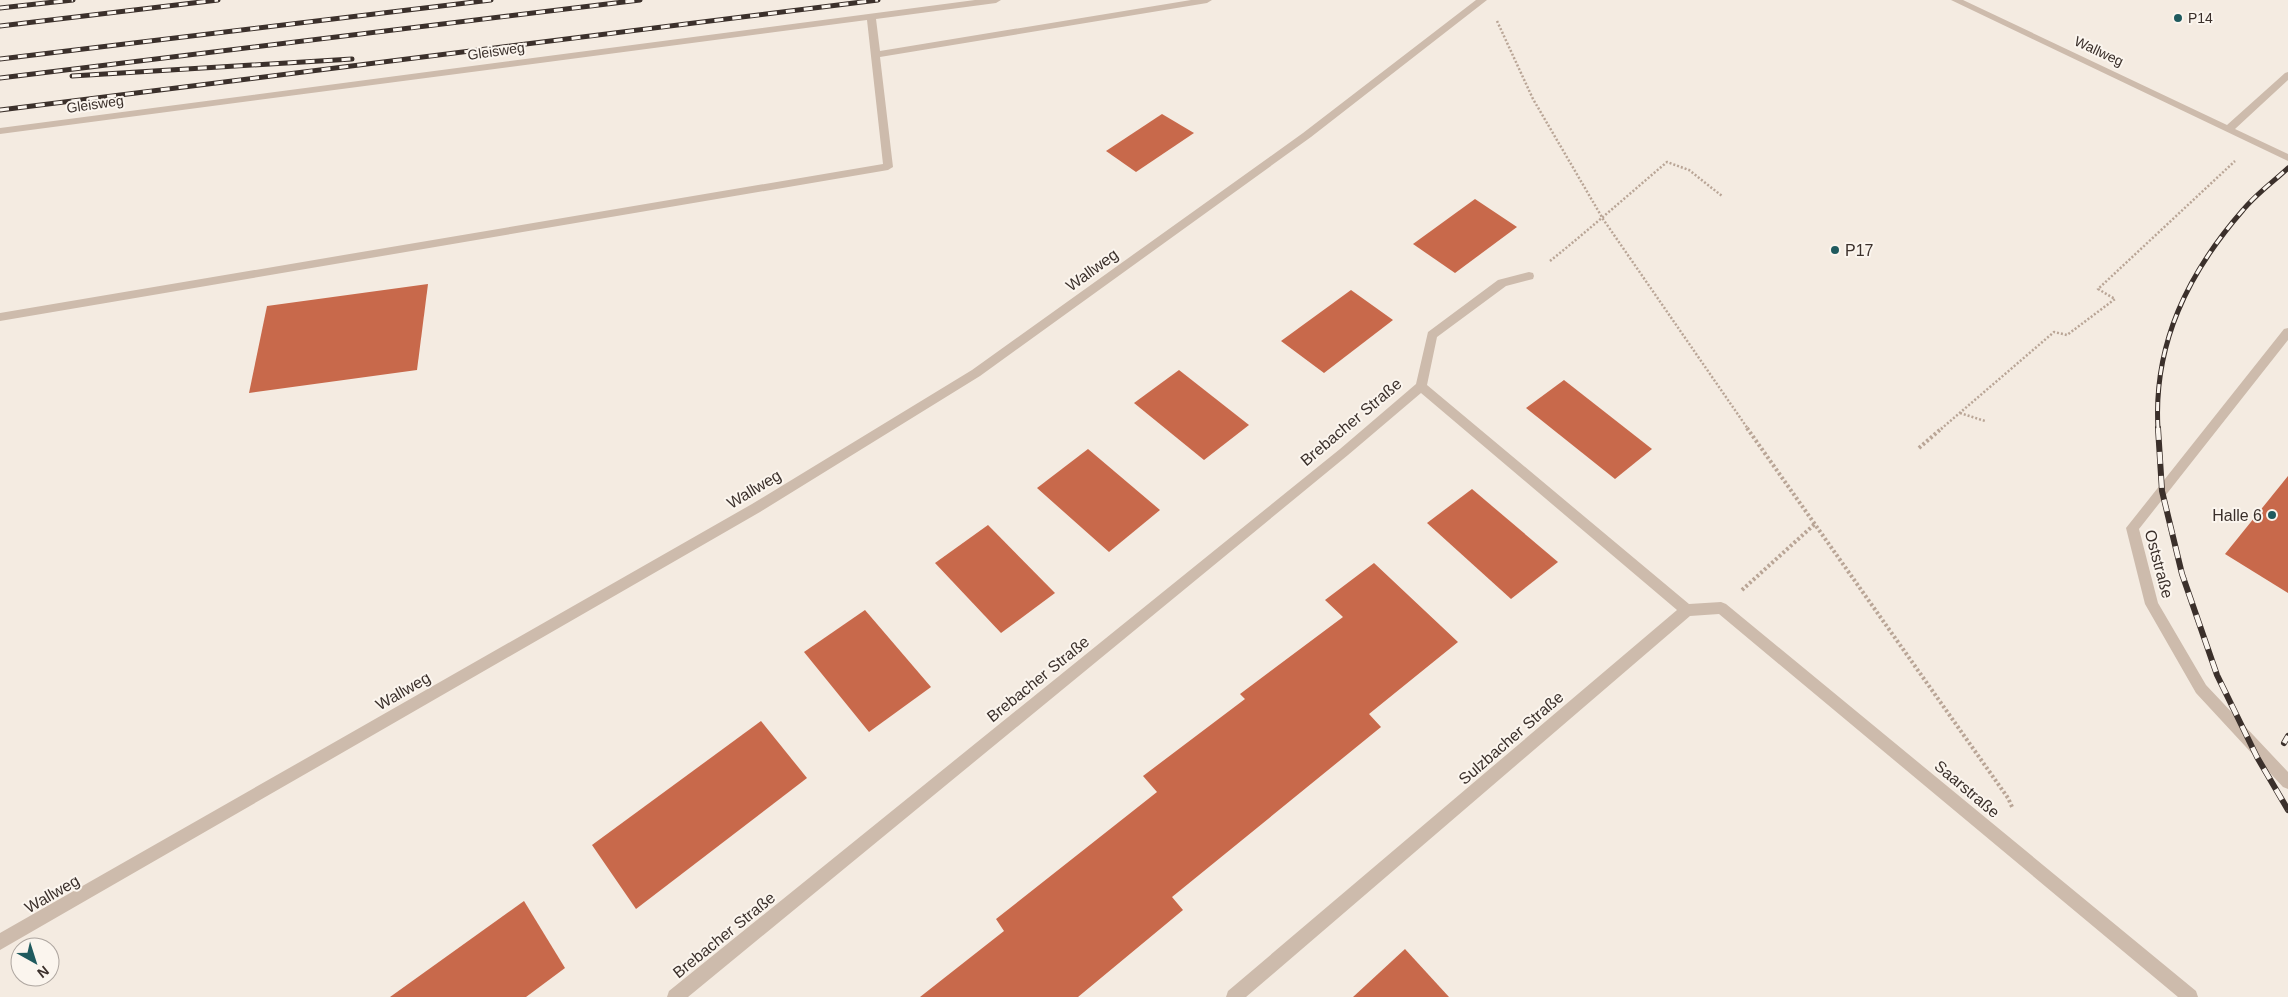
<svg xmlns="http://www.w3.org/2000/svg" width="2288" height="997" viewBox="0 0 2288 997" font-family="Helvetica,sans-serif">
<rect width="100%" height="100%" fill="#f4ebe1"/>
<g fill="#c8694b">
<polygon points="1162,114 1194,133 1136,172 1106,151"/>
<polygon points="1475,199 1517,227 1455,273 1413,244"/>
<polygon points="428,284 417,370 249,393 267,306"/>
<polygon points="1351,290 1393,320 1324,373 1281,341"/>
<polygon points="1179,370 1249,425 1204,460 1134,403"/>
<polygon points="1564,380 1652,449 1615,479 1526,408"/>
<polygon points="1088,449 1160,510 1109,552 1037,488"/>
<polygon points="2288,476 2288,593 2225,554"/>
<polygon points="1472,489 1558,562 1511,599 1427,523"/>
<polygon points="988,525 1055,593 1001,633 935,563"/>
<polygon points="1374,563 1458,642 1369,714 1381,727 1172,897 1183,910 1078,997 920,997 1004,931 996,919 1157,792 1143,776 1245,699 1240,694 1343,617 1325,600"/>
<polygon points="865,610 931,687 869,732 804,652"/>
<polygon points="761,721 807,778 636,909 592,845"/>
<polygon points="524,901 565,968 526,997 390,997"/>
<polygon points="1405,949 1449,997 1353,997"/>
</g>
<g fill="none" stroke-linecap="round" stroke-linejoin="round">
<g stroke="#b9a596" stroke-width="2.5" stroke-dasharray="2 2" stroke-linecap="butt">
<polyline points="1497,21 1533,99 1603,219 1748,429"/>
<path d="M1550,261c40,-32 78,-66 117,-99l22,8 33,26"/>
<polyline points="1960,413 1985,421"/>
<polyline points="1941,429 2054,332 2067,335 2115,299 2098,289 2235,161"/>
</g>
<g stroke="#b9a596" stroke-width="4" stroke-dasharray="2.5 2.5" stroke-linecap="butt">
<polyline points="1747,428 2008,798 2013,809"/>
<polyline points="1919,448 1942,428"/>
<polyline points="1742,590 1816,523"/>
</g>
<g fill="#cdbbac" fill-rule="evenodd">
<polygon points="975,0 1001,0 996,3 876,19 880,51 1191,0 1212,0 1207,3 880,57 893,167 888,170 0,321 0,313 883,164 867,20 0,134 0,128"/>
<polygon points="1476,0 1487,0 1311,137 980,376 760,512 0,950 0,933 752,504 972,370 1303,133"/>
<polygon points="1951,0 1963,0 2227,125 2285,73 2288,72 2288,80 2235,129 2288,154 2288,161"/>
<polygon points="1529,272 1533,273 1534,276 1533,279 1506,286 1437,337 1427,385 1689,604 1721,602 1726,604 2196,991 2198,997 2178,997 1719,614 1690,616 1246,997 1226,997 1228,991 1677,610 1421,393 1348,455 688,997 667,997 669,991 1340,449 1416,384 1428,332 1498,280"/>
<polygon points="2288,328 2288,340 2139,529 2158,603 2206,685 2288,772 2288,789 2283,787 2196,693 2145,604 2126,528 2284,329"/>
</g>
<g stroke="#3b302b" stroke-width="5">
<g id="rail-far1">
<polyline points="0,8 73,0"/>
<polyline points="0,26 218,0"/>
<polyline points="0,59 491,0"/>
<polyline points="72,76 352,59"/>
<polyline points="0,78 640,0"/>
<polyline points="0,110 878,0"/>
<path d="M2158,429c-5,-85 30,-156 85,-219 13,-16 30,-28 45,-42"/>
</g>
</g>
<g stroke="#3b302b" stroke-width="6">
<g id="rail">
<polyline points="2158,428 2162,491 2182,574 2217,675 2257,757 2288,810"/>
<polyline points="2284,743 2288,736"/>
</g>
</g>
<use href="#rail-far1" stroke="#fbf5ee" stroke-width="3" stroke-dasharray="9" stroke-linecap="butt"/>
<use href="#rail" stroke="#fbf5ee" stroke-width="4.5" stroke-dasharray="12" stroke-linecap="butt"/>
</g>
<g fill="#1f5a5e" stroke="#fbf5ee" stroke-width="2">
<circle cx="2178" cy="18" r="5"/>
<circle cx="1835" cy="250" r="5"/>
<circle cx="2272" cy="515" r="5"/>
</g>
<g text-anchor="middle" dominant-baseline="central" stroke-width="4" stroke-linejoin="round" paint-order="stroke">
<g font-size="14" fill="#3b302b" stroke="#fbf5ee" text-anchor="start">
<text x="2188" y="18">P14</text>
</g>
<g font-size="14" fill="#3b302b" stroke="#fbf5ee">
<text transform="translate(496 51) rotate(-8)">Gleisweg</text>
<text transform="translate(2099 51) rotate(25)">Wallweg</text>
<text transform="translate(95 104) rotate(-8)">Gleisweg</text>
</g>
<g font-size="16" fill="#3b302b" stroke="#fbf5ee" text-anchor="start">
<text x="1845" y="250">P17</text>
<text x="2262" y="515" text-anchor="end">Halle 6</text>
</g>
<g font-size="16" fill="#3b302b" stroke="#fbf5ee">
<text transform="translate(1092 270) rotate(-36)">Wallweg</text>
<text transform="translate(1351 422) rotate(-40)">Brebacher Straße</text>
<text transform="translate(754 489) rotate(-31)">Wallweg</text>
<text transform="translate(2159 564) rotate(75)">Oststraße</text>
<text transform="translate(1038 679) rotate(-39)">Brebacher Straße</text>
<text transform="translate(403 691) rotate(-30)">Wallweg</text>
<text transform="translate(1511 738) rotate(-41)">Sulzbacher Straße</text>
<text transform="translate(1967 789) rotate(40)">Saarstraße</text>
<text transform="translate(52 894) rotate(-30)">Wallweg</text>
<text transform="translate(724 935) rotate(-39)">Brebacher Straße</text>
</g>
</g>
<g transform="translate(35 962) rotate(141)"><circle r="24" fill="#fbf5ee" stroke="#aea6a0"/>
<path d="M0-4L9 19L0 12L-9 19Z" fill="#1f5a5e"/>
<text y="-8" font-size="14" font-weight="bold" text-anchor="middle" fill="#3b302b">N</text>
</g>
</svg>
